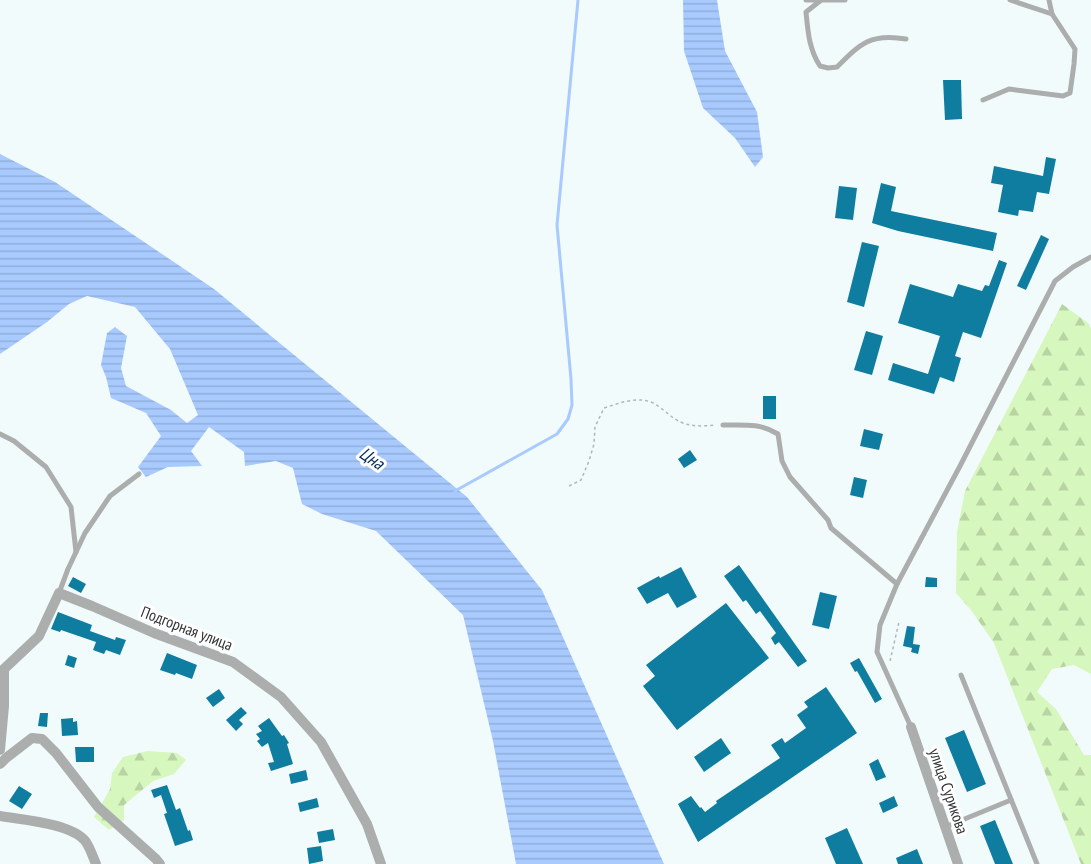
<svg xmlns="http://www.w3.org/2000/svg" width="1091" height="864" viewBox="0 0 1091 864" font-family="'PT Sans Narrow',sans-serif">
<defs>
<pattern id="forest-firs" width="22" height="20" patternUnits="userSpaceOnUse" patternTransform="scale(1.5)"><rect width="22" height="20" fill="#d6f7bd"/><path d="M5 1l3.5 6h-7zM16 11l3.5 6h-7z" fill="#b8d4a3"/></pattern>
<pattern id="water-rules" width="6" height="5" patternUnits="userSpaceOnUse" patternTransform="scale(1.5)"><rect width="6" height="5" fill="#a8cafe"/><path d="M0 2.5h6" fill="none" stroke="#91aeda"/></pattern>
</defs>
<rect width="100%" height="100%" fill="#f2fbfb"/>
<g fill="url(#forest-firs)">
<polygon points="1062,304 1088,323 1091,328 1091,674 1074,665 1052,669 1037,692 1056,709 1084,755 1091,755 1091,864 1081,864 994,643 971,610 956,593 957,532 965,491"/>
<polygon points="147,751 177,753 186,760 174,774 153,781 124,805 124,820 109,830 94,817 110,789 112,773 123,757"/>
</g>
<g fill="url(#water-rules)">
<polygon points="683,0 717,0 725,51 757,112 763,157 755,167 735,138 703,108 684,51"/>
<polygon points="0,154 55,182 214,289 467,497 542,590 664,864 516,864 493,741 463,615 376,531 322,514 302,504 293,468 276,461 245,466 244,452 209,427 191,451 202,466 168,467 146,477 138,467 161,436 146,413 111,398 106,377 101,365 107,333 115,327 127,336 121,368 126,386 171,410 187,423 198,415 170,349 135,307 87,296 69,304 47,322 0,354"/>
</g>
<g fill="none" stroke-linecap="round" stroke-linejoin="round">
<polyline stroke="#a8cafe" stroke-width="3" points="455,491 557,434 568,419 572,405 571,379 557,225 578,0"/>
</g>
<g fill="#0f7d9f">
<polygon points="943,80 961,80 962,119 945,120"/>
<polygon points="1046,157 1056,159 1049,194 1037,192 1033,212 1019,210 1018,216 998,212 1003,185 991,183 994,166 1043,176"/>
<polygon points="881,183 896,187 891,211 997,233 993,251 898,231 872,223"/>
<polygon points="839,186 857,188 853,220 835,218"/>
<polygon points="1041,235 1049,239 1026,290 1017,286"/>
<polygon points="862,242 879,246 864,307 847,302"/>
<polygon points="999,260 1007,263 981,338 963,332 955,356 961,358 954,382 940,377 934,394 888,380 893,363 928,374 940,336 898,323 910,284 953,297 958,284 982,291 985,285 989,286"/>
<polygon points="866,331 883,336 872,375 854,370"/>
<rect x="763" y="396" width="13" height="23"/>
<polygon points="864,429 883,434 879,450 860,446"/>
<polygon points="690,450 697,460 684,468 678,459"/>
<polygon points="854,477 867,480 863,498 850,495"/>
<polygon points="739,565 807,661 798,667 779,642 775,645 771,638 776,633 760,611 756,614 746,600 743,602 724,576"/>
<polygon points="681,567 697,597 677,608 668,593 647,604 637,588 659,576 660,578"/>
<polygon points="73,577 86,584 81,593 68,586"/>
<polygon points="926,577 937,578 937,587 925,587"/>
<polygon points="820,592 837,596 829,629 812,625"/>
<polygon points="726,603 769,658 677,730 643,686 655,676 646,665"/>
<polygon points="58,612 92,625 90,631 115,640 116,637 126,640 120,655 106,650 104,654 93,650 96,642 61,630 60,632 51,629"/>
<polygon points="907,626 915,627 913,644 920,645 918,654 911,652 912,648 903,646"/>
<polygon points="167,653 197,665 192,679 176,673 175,675 160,670"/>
<polygon points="68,655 77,658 74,668 65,665"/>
<polygon points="859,658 882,699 875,703 857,671 855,672 850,663"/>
<polygon points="826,687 857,733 698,842 678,804 691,796 700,808 701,807 705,812 717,803 716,801 780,758 771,745 782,738 785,743 806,728 797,715 808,707 804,702"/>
<polygon points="219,689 225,698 213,707 206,698"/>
<polygon points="241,707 247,713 239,720 243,724 236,731 226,720"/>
<polygon points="40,713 48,713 47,727 38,726"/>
<polygon points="73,718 73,722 77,721 78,735 62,736 61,719"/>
<polygon points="269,718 282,736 284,735 289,743 287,744 293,764 271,771 268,763 274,762 268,743 262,747 257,741 260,739 256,734 262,731 258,726"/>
<polygon points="964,730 986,784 967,792 945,738"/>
<polygon points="721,738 731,753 704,772 694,757"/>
<polygon points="75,747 94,747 94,762 76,762"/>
<polygon points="878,759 886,777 876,781 869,764"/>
<polygon points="306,770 308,780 291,784 289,774"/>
<polygon points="167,785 176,810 180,808 188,831 190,830 193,840 175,846 164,814 167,813 161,795 154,798 151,790"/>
<polygon points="19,786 32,794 22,809 9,801"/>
<polygon points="894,796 898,806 883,813 879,803"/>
<polygon points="317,798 319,807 300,812 298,803"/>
<polygon points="995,820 1013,864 995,864 980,826"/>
<polygon points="847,828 863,864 836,864 825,838"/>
<polygon points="333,829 335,840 319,843 317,832"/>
<polygon points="321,846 323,861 309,864 307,848"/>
<polygon points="917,849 923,864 898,864 896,858"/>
</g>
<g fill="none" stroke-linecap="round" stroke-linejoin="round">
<g stroke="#b0b7b7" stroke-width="1.5" stroke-dasharray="3 3" stroke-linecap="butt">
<path d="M569,486l12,-6 8,-19 5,-17 1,-17 9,-19c16,-5 35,-13 51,-4 10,6 17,15 28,19 10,4 22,3 33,2"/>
<polyline points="890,661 899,622"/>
</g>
<g stroke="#abaead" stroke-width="5">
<polyline points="806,0 845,0"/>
<polyline points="1010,0 1052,14"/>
<path d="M820,1l-14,11c2,20 3,37 14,54l8,2 9,-1c24,-24 34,-34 69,-28"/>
<polyline points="983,100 1009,89 1063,96 1070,93 1074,64 1075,49 1052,14 1049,0"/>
<path d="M723,425c21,0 37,-2 55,9l4,27 8,16 38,43 3,8 66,56"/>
<polyline points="0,434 14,441 46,467 71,507 76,552"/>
<polyline points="59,593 68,569 85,533 110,496 139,474"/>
<polyline points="961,675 1037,864"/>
<polyline points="911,727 877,652 880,625 897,584 960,466 1055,281 1073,267 1091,257"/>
<polyline points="945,827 1011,800"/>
</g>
<g stroke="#abaead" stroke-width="10">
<polyline points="911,727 958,864"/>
<polyline points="0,750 4,706 4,669 39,636 59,593 92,606 154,633 233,662 281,697 321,742 367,824 381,864"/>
<polyline points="0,764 6,758 32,738 42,739 56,753 98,807 156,859 160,864"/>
<path d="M0,816c22,4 72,7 86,26 4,6 7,15 10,22"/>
</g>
</g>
<g text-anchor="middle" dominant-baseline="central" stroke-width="6" stroke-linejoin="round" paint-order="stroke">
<g font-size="16" fill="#313434" stroke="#fff">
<text transform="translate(187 628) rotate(21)">Подгорная улица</text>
<text transform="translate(949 791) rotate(71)">улица Сурикова</text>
</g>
<g font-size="18" font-style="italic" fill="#042d63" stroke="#fff">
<text transform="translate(372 458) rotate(34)">Цна</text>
</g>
</g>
</svg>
